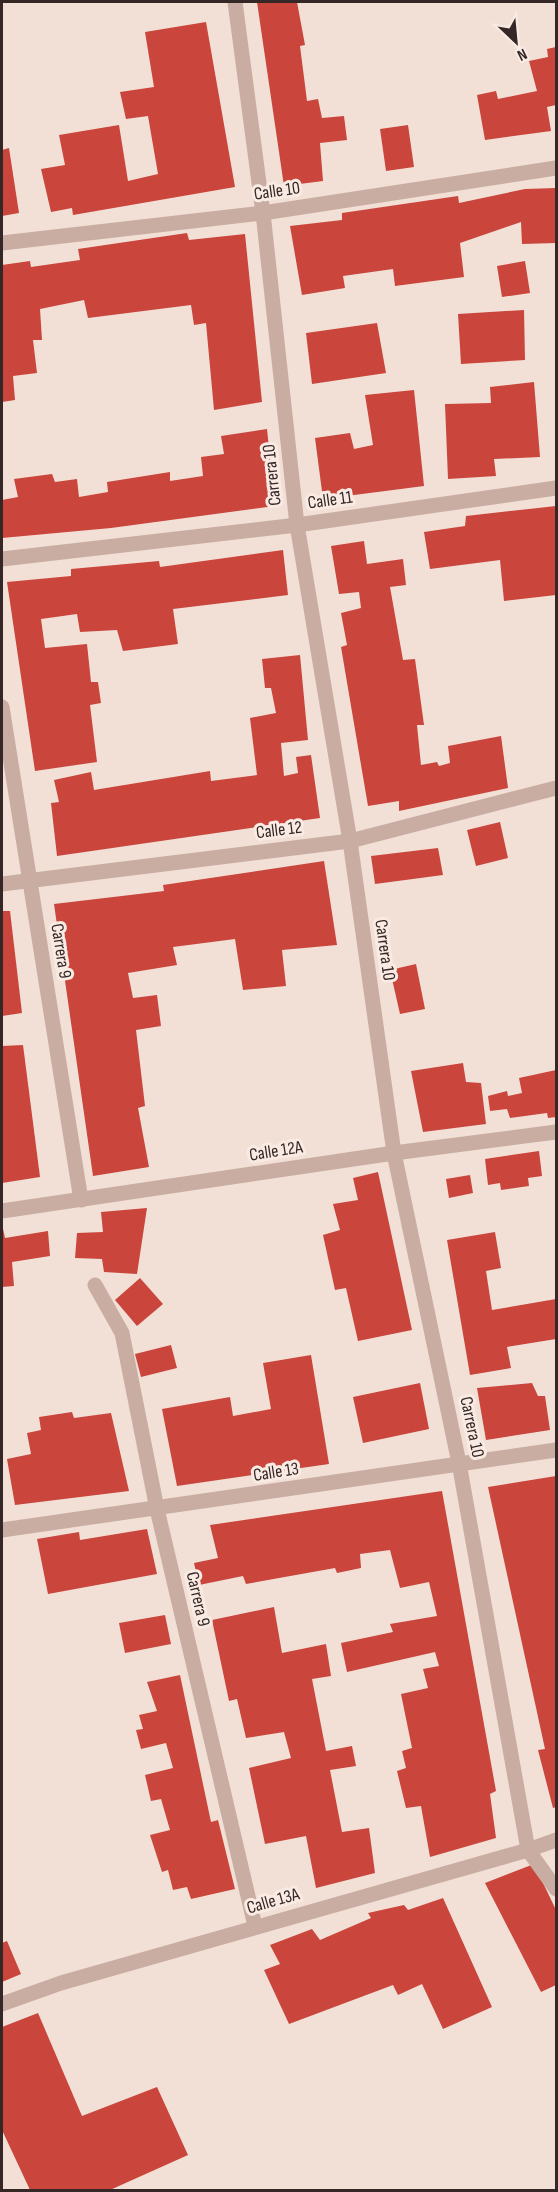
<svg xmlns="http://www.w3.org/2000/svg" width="558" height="2192" viewBox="0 0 558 2192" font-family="'Sofia Sans Condensed',sans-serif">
<rect width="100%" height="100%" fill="#f2e0d6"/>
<g fill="#ca453c">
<polygon points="257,2 297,2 305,45 300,46 307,101 318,99 322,118 344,116 347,140 320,143 323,181 284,186"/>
<polygon points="206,22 235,187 73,215 72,208 51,212 41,169 65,165 59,135 119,125 128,181 158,174 148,116 126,119 120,92 154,87 145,32"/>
<polygon points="556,47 556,105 547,107 551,131 485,140 477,95 496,91 498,99 537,91 529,61 548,57 547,49"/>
<polygon points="408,125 414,167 386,171 380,129"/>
<polygon points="9,148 19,213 2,216 2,150"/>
<polygon points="556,188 556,243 522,244 521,222 460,243 464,277 395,286 393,269 343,276 345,288 302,295 290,226 342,220 342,213 458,196 459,203 525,189"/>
<polygon points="187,233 189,240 245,234 262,402 214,410 206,323 194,325 191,305 88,318 84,300 40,309 42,340 33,340 37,373 13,376 15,400 2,402 2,265 30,261 31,267 80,260 78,249"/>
<polygon points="525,261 530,293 502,297 497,266"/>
<polygon points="524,310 525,360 461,364 458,314"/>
<polygon points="377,323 386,373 312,384 306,333"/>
<polygon points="534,382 540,457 494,459 496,476 448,479 445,404 491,403 490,387"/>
<polygon points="414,390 424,486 323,499 315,438 350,433 354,449 373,445 365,395"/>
<polygon points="267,429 275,506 111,528 2,538 2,500 18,497 14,479 52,474 55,482 77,479 79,497 108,492 107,482 170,472 170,481 203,476 201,457 224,454 221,436"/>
<polygon points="556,506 556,595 504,601 500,560 430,569 424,532 465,526 466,516"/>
<polygon points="364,541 367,564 403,559 406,585 390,587 403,660 415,659 424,725 417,725 421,765 437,762 439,766 450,763 448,746 501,736 508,788 399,811 399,801 368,806 341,647 347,645 341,613 361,608 359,592 339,594 331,546"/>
<polygon points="283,550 288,595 173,609 178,644 123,651 117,630 80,632 77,614 41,619 45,648 87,644 91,682 98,682 101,703 90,705 97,762 35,771 7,582 71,576 71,569 159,561 160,567"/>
<polygon points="300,655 308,740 281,743 284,776 298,773 296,757 311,755 320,818 57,856 51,803 59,802 54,780 91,772 94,790 210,771 211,781 257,775 250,718 276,713 271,688 265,688 262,659"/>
<polygon points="500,822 508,858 476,866 467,830"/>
<polygon points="438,848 443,875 375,884 371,856"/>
<polygon points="324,861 337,945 282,950 286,986 243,990 235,939 173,947 177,965 128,973 133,998 157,995 161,1026 136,1030 145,1106 138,1108 149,1167 93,1176 54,904 164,891 163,885"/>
<polygon points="2,911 10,911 22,1013 2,1016"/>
<polygon points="416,964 425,1009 400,1014 390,970"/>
<polygon points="23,1045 40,1177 2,1183 2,1046"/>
<polygon points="463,1063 466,1082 481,1083 486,1124 423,1132 411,1071"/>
<polygon points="556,1070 556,1117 548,1118 547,1113 510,1118 507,1109 490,1111 488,1096 507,1091 508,1096 522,1093 519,1078"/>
<polygon points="539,1151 542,1176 528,1178 529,1186 501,1190 500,1183 488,1185 485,1159"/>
<polygon points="378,1172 412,1330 358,1341 346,1288 335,1290 323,1235 340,1230 333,1204 358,1200 353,1178"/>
<polygon points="470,1175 473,1193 449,1198 446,1179"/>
<polygon points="147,1208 137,1274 104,1272 102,1259 75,1258 77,1233 103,1232 101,1212"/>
<polygon points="2,1224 5,1238 48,1231 50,1256 12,1262 14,1286 2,1287"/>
<polygon points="495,1232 501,1268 486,1271 492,1310 556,1299 556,1339 507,1347 511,1368 470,1375 447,1240"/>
<polygon points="140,1278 163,1304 137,1326 115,1300"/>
<polygon points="171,1345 177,1368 141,1377 135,1354"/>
<polygon points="311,1355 329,1464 177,1486 162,1409 230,1397 233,1416 271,1409 263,1363"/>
<polygon points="420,1383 429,1429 363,1443 353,1397"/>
<polygon points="532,1383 538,1396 545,1396 550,1430 486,1440 477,1388"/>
<polygon points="72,1412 74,1418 111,1413 129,1491 15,1505 7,1459 31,1454 27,1433 41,1430 39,1417"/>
<polygon points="556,1476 556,1807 553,1808 538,1750 545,1749 488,1487"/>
<polygon points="442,1491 496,1791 490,1794 496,1838 430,1857 421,1806 406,1808 397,1771 406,1768 402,1751 412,1748 401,1694 428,1688 423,1669 439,1666 435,1652 347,1672 341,1643 393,1632 390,1624 437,1616 429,1582 400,1588 390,1550 360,1554 361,1568 337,1573 335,1568 246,1584 243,1576 199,1585 194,1563 218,1558 210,1525"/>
<polygon points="147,1529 157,1574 48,1594 37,1539 79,1532 80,1540"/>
<polygon points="274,1607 282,1653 326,1644 331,1676 312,1679 326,1751 352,1746 356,1766 330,1770 342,1832 369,1828 375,1873 316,1888 306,1836 265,1844 249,1768 291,1758 284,1732 246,1738 237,1699 229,1701 212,1620"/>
<polygon points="165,1615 171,1644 125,1653 119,1623"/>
<polygon points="180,1675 211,1822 218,1820 235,1889 191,1899 187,1887 173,1890 168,1870 162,1872 150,1835 170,1830 161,1799 151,1801 145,1775 173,1768 166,1743 141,1749 136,1730 143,1729 139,1715 157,1711 147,1682"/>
<polygon points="534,1864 556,1910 556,1985 541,1992 485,1883"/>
<polygon points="443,1898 492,2007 443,2029 422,1984 398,1995 393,1985 289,2024 264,1970 280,1964 270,1945 312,1929 320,1940 371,1918 368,1913 404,1905 408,1910"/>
<polygon points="7,1941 21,1974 2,1982 2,1943"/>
<polygon points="38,2013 82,2116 157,2087 188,2155 110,2190 30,2190 2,2130 2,2027"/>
</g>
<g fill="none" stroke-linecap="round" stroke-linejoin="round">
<g stroke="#caada2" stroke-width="15">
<polyline points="235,2 263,213 297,525 350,841 394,1153 459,1463 528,1850 556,1889"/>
<polyline points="2,243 263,213 556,168"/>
<polyline points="2,559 297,525 556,488"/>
<polyline points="2,707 81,1200"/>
<polyline points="2,884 350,841 556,788"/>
<polyline points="2,1211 394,1153 556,1132"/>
<polyline points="95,1285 122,1333 157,1509 255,1926"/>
<polyline points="2,1530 556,1450"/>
<polyline points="2,2004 61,1983 528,1850 556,1840"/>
</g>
</g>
<g text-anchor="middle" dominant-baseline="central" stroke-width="6" stroke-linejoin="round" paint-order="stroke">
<g font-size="18" fill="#342725" stroke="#f9ebe3">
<text transform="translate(277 191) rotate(-8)">Calle 10</text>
<text transform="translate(272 475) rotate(-96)">Carrera 10</text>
<text transform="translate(330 500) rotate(-8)">Calle 11</text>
<text transform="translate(279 830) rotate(-7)">Calle 12</text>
<text transform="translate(385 950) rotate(82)">Carrera 10</text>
<text transform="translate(61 951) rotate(81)">Carrera 9</text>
<text transform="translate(276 1151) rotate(-9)">Calle 12A</text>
<text transform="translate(472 1427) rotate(78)">Carrera 10</text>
<text transform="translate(276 1472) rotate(-9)">Calle 13</text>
<text transform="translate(198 1599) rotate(77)">Carrera 9</text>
<text transform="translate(273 1901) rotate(-16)">Calle 13A</text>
</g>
</g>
<rect width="558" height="2192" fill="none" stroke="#342725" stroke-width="6"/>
<g transform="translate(516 42) rotate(154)" stroke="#f9ebe3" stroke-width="4.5" paint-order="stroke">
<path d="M0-4.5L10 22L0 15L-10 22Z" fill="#342725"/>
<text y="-9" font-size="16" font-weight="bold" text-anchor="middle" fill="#342725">N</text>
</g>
</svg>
